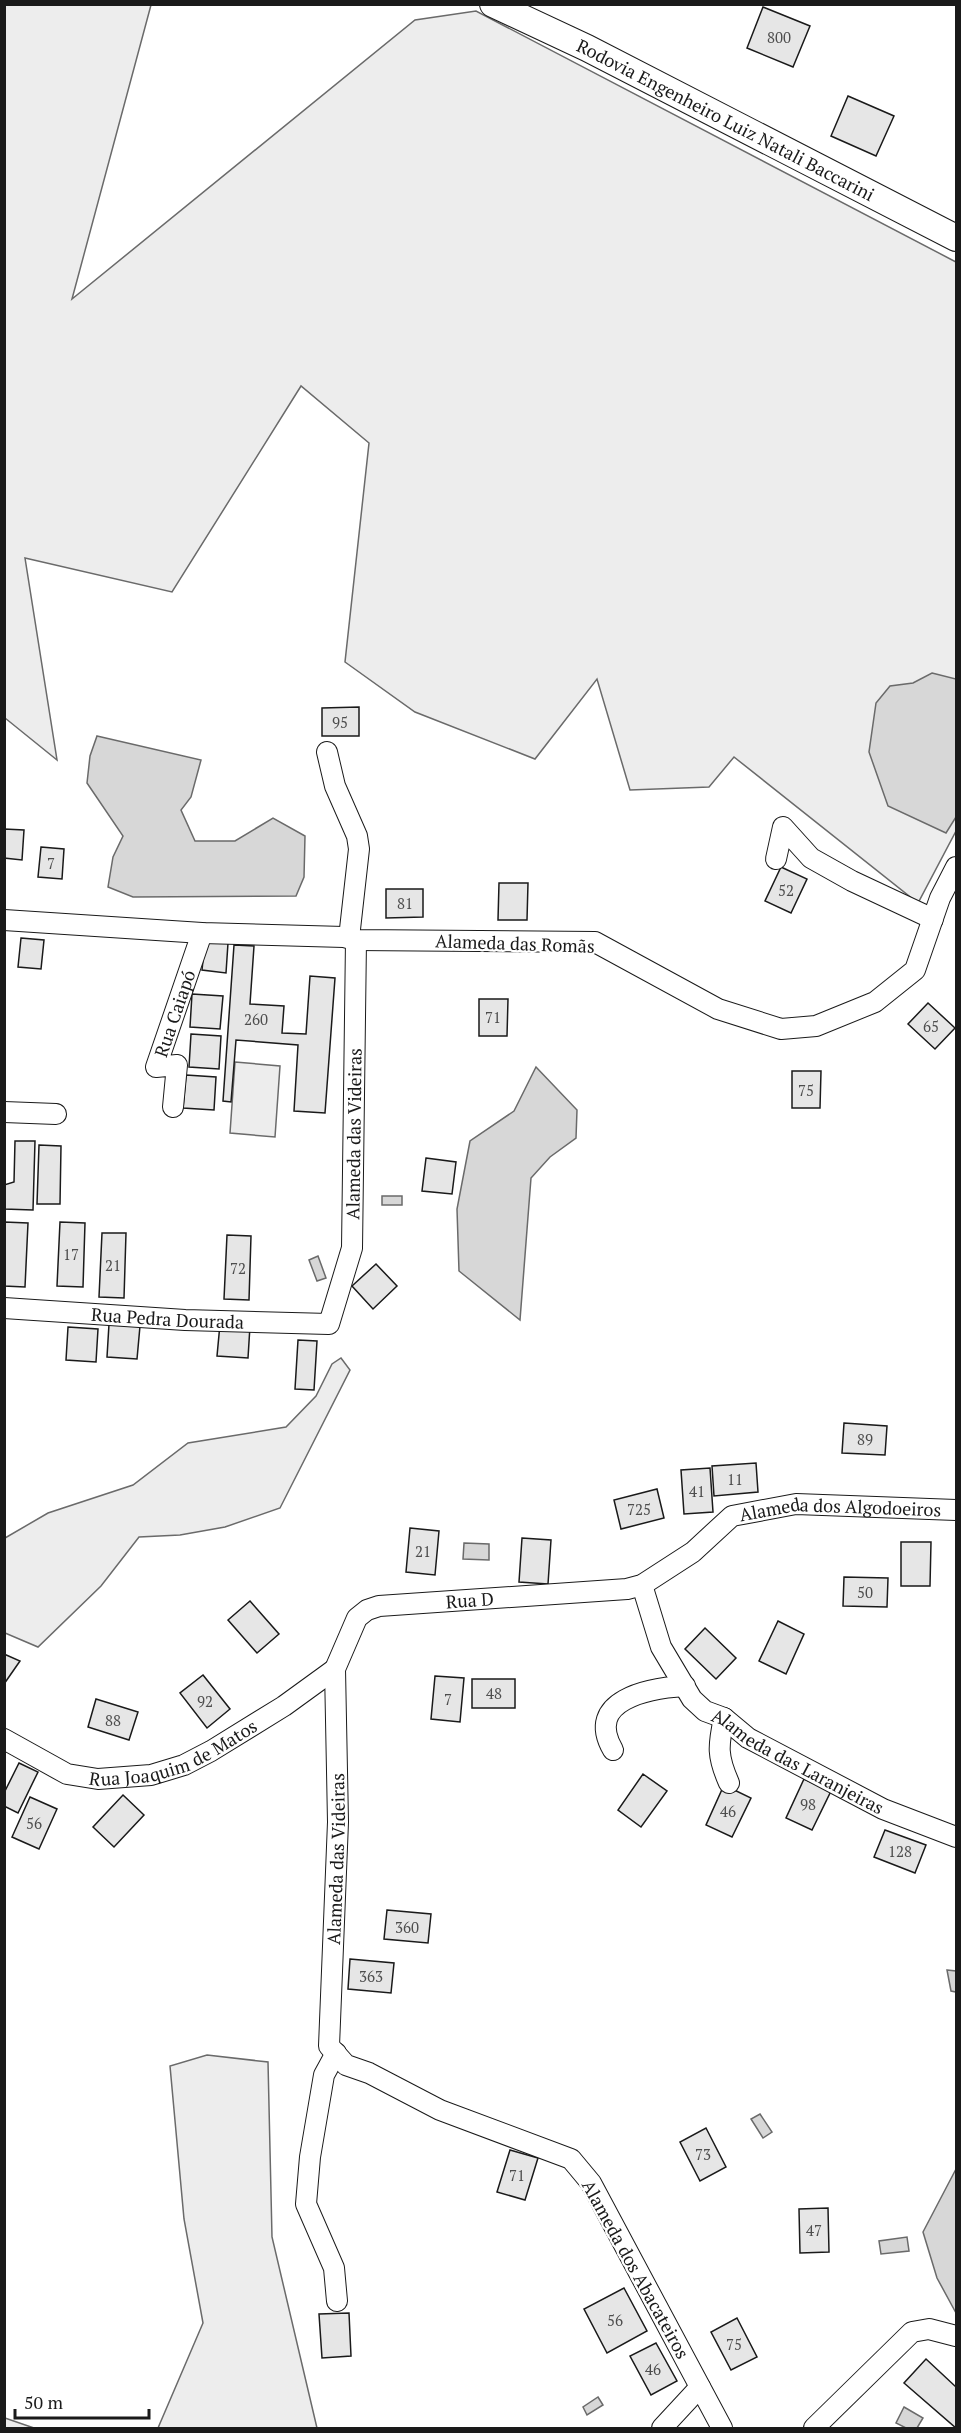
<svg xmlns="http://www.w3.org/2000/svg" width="961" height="2433" viewBox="0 0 961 2433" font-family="'PT Serif',serif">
<rect width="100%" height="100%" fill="#fff"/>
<g fill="#ededed" stroke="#6a6a6a" stroke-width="1.5">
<polygon points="4,5 151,5 72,299 415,20 476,11 956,262 956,831 918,903 734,757 709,787 630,790 597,679 535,759 415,712 345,662 369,443 301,386 172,592 25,558 57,760 5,718"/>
<polygon points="235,1062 280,1066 275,1137 230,1133"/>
<polygon points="341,1358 350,1370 280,1508 225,1527 180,1535 139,1537 101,1586 38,1647 5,1633 5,1538 48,1513 133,1485 188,1443 286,1427 316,1396 332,1364"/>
<polygon points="207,2055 268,2062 272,2237 317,2428 158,2428 203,2323 184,2219 170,2066"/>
<polygon points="4,2418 5,2418 34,2428 5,2428"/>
</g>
<g fill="#d7d7d7" stroke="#6a6a6a" stroke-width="1.5">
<polygon points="932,673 956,679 956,817 946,833 888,806 869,752 876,703 890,686 913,683"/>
<polygon points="97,736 201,760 191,797 181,810 195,841 235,841 273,818 305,836 304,877 296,896 133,897 108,887 113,857 123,836 87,783 90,756"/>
<polygon points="536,1067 577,1110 576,1138 550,1157 531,1178 520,1320 459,1271 457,1209 470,1141 514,1111"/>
<rect x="382" y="1196" width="20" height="9"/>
<polygon points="318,1256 326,1278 317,1281 309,1260"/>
<polygon points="464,1543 489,1544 489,1560 463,1559"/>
<polygon points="947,1970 956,1971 956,1992 951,1991"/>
<polygon points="760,2114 772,2132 763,2138 751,2119"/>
<polygon points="956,2169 956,2313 937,2278 923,2232"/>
<polygon points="907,2237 909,2251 881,2254 879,2241"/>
<polygon points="598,2397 603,2405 587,2415 583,2407"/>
<polygon points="904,2407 923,2418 917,2428 906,2428 896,2423"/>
</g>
<g fill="#e6e6e6" stroke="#1a1a1a" stroke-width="1.5">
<polygon points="763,7 810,26 793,67 747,48"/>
<polygon points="848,96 894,116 876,156 831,136"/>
<polygon points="359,707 359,736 322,736 322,708"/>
<polygon points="4,829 24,830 22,860 4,858"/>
<polygon points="41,847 64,849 62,879 38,877"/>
<polygon points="781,867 807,879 791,913 765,901"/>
<polygon points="499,883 528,883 527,920 498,920"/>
<polygon points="386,889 423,889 423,917 386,918"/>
<polygon points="21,938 44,940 41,969 18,967"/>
<polygon points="205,941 228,943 226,973 202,970"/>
<polygon points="234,945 254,946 250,1004 284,1006 282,1033 306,1034 310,976 335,978 325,1113 294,1111 298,1045 236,1040 231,1102 223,1101"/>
<polygon points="192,994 223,996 220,1029 190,1027"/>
<polygon points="479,999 508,999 507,1036 479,1036"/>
<polygon points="928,1003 955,1028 935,1049 908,1024"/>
<polygon points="191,1034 221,1036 219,1069 189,1067"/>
<polygon points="792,1071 821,1071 820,1108 792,1108"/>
<polygon points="186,1075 216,1077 214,1110 183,1108"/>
<polygon points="15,1141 35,1141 33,1210 4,1209 4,1185 14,1182"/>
<polygon points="39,1145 61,1146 60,1204 37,1204"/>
<polygon points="426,1158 456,1162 452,1194 422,1191"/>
<polygon points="4,1222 28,1223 25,1287 4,1286"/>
<polygon points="60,1222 85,1223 83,1287 57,1286"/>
<polygon points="102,1233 126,1233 124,1298 99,1297"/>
<polygon points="227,1235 251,1236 249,1300 224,1299"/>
<polygon points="376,1264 397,1286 373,1309 352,1286"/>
<polygon points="109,1324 140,1326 137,1359 107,1357"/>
<polygon points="220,1324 250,1326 248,1358 217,1356"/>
<polygon points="68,1327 98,1329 96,1362 66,1360"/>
<polygon points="298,1340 317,1341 314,1390 295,1389"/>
<polygon points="844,1423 887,1426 885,1455 842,1453"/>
<polygon points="756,1463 758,1492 714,1496 712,1466"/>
<polygon points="710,1468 713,1512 684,1514 681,1470"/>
<polygon points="657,1489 664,1518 621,1529 614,1500"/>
<polygon points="410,1528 439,1531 435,1575 406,1572"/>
<polygon points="522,1538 551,1540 548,1584 519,1582"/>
<polygon points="901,1542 931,1542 930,1586 901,1586"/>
<polygon points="844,1577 888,1578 887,1607 843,1606"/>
<polygon points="250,1601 279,1634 257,1653 228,1620"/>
<polygon points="778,1621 804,1634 786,1674 759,1661"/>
<polygon points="705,1628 736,1658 716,1679 685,1649"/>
<polygon points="4,1654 20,1661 4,1684"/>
<polygon points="203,1675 230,1709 207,1728 180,1693"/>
<polygon points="435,1676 464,1678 460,1722 431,1719"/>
<rect x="472" y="1679" width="43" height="29"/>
<polygon points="96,1699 138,1712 129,1740 88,1727"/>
<polygon points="19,1763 38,1772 18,1813 4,1806 4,1793"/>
<polygon points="643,1774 667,1791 641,1827 618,1810"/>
<polygon points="804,1779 831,1791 812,1830 786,1818"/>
<polygon points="724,1785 751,1798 732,1837 706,1825"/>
<polygon points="123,1795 144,1815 114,1847 93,1827"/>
<polygon points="30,1797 57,1809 39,1849 12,1837"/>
<polygon points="885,1830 926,1845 915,1873 874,1857"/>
<polygon points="387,1910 431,1914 428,1943 384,1939"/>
<polygon points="350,1959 394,1963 391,1993 348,1989"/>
<polygon points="706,2128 726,2167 700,2181 680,2142"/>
<polygon points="510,2150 538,2158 525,2200 497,2192"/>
<polygon points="828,2208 829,2252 800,2253 799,2209"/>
<polygon points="624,2288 647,2331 607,2353 584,2309"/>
<polygon points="349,2313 351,2356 322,2358 319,2314"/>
<polygon points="737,2318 757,2357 731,2370 711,2332"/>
<polygon points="656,2343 677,2381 651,2395 630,2356"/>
<polygon points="926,2359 956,2387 956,2428 904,2383"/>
</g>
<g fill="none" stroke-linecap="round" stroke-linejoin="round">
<g stroke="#1a1a1a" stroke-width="22">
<g id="minor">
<polyline points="327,752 335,786 357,836 359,849 349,938"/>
<polyline points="776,859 783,827 811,858 852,881 933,919"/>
<polyline points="4,920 202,933 344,937 356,940 595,942 718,1009 781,1029 816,1026 875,1002 915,970 940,898 956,867"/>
<path id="s1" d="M173,1107l4,-42 -21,2 46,-134"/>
<polyline points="4,1112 56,1114"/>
<path id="s2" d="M4,1308l181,12 144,4 23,-76 4,-308"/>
<path id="s3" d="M642,1585l19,62 31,52 13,12 19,7 24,20 135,71 73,28"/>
<path d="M724,1718c-6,28 -7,38 5,65"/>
<path id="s4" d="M4,1739l63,35 31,5 53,-4 33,-10 27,-14 73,-45 51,-37"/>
<path d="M613,1750c-29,-50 36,-62 72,-64"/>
<polyline points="336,2053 324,2075 310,2157 306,2204 334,2268 337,2301"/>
<polyline points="662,2428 700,2387"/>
<path id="s5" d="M722,2428l-131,-245 -20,-24 -131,-49 -71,-37 -23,-8 -17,-19 9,-224 -3,-153 22,-51 10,-8 12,-4 248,-17 15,-4 51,-33 39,-36 64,-12 160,6"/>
<polyline points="814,2428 912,2332 929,2329 956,2336"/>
</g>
</g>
<g stroke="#1a1a1a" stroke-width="28">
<g id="major">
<path id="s6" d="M493,4l94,44 369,190"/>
</g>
</g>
<use href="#minor" stroke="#fff" stroke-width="20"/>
<use href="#major" stroke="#fff" stroke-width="26"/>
</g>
<g text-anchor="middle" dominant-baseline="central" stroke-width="4.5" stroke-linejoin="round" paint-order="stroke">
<g font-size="15" fill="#4d4d4d">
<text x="779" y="37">800</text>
<text x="340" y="722">95</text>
<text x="51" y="863">7</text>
<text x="786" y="890">52</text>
<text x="405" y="903">81</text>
<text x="493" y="1017">71</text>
<text x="256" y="1019">260</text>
<text x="931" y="1026">65</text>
<text x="806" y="1090">75</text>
<text x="71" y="1254">17</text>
<text x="113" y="1265">21</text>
<text x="238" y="1268">72</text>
<text x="865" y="1439">89</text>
<text x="735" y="1479">11</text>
<text x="697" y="1491">41</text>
<text x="639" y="1509">725</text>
<text x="423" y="1551">21</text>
<text x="865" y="1592">50</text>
<text x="494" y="1693">48</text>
<text x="448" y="1699">7</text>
<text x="205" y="1701">92</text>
<text x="113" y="1720">88</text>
<text x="808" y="1804">98</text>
<text x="728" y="1811">46</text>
<text x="34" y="1823">56</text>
<text x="900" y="1851">128</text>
<text x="407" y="1927">360</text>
<text x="371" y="1976">363</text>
<text x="703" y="2154">73</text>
<text x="517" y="2175">71</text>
<text x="814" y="2230">47</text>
<text x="615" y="2320">56</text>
<text x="734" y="2344">75</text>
<text x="653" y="2369">46</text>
</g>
<g font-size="18" fill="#1a1a1a" stroke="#fff">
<text stroke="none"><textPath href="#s6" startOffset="260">Rodovia Engenheiro Luiz Natali Baccarini</textPath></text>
<text transform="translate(515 943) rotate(2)">Alameda das Romãs</text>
<text stroke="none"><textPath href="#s1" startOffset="120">Rua Caiapó</textPath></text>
<text stroke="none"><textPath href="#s2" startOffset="519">Alameda das Videiras</textPath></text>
<text stroke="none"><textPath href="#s2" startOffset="164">Rua Pedra Dourada</textPath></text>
<text stroke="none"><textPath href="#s5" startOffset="1524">Alameda dos Algodoeiros</textPath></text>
<text stroke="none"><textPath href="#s5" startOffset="1128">Rua D</textPath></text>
<text stroke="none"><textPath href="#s4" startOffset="184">Rua Joaquim de Matos</textPath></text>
<text stroke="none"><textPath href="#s3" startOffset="249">Alameda das Laranjeiras</textPath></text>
<text stroke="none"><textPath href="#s5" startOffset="766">Alameda das Videiras</textPath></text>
<text transform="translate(636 2269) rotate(61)">Alameda dos Abacateiros</text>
</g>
</g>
<rect width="961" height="2433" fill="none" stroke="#1a1a1a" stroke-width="12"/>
<path d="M15 2409v9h134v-9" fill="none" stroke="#1a1a1a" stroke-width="3"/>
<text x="24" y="2409" font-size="18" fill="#1a1a1a" stroke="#ffffff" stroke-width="4.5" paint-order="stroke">50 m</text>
</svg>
